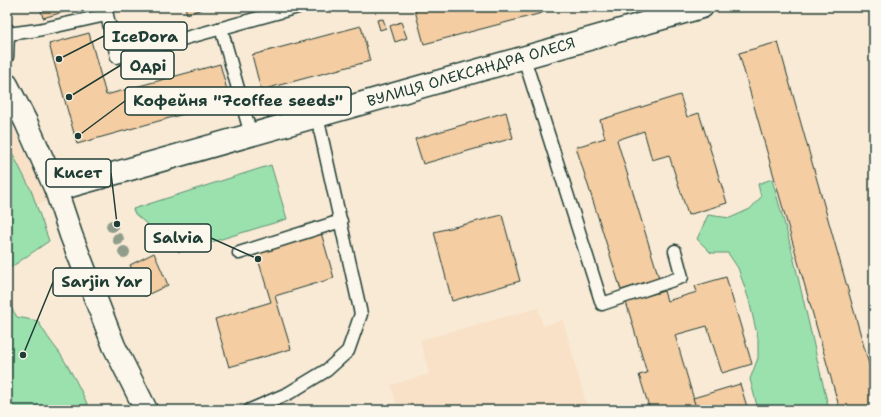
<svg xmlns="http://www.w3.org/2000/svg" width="881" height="417" viewBox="0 0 881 417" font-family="'Shantell Sans',sans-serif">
<rect width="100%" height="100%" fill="#f9ead6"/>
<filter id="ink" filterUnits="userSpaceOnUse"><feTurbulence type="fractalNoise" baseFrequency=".025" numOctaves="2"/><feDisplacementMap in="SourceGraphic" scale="8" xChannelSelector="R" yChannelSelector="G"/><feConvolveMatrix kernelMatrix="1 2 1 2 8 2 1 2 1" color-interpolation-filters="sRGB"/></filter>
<g filter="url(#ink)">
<g fill="#f8e1c7">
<polygon points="7,114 47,201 9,217 7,221"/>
<polygon points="538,308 543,326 563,320 588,410 398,410 391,385 429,374 420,340"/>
</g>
<g fill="#9be1ae" stroke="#5d8f71">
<polygon points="7,143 31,190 49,241 7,270"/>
<polygon points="271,165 287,219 179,252 135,214 133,209"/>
<polygon points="772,179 791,247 829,410 758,410 750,379 758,358 758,339 749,300 738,268 728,253 711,253 697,239 708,215 730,218 750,209 761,197 758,184"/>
<path d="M7,301l10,16 21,4c6,11 13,21 21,31 12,18 22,38 31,58h-83z"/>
</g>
<g fill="#f4cda3" stroke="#1f3d34">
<polygon points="40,7 80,7 43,18"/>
<polygon points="185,7 208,7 187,14"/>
<polygon points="414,7 541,7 542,13 424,44"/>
<polygon points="383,19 386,28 380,30 377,20"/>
<polygon points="401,22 407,38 395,42 390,26"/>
<polygon points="361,26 370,61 261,90 252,55"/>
<polygon points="89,33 106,95 220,64 230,101 77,144 49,44"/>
<polygon points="778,42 874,382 874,410 840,410 739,53"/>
<polygon points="680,95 687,117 699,113 727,203 688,215 669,155 652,160 644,131 617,140 659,278 621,290 576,147 605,138 600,120"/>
<polygon points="506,112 513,138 423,164 415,139"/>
<polygon points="502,215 520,281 452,301 434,232"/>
<polygon points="320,229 334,278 275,296 291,349 229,367 215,319 271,302 255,249"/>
<polygon points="154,253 168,285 145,296 130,265"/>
<polygon points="726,277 752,364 722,373 707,326 675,335 697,410 650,410 639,375 647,373 626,302 664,291 667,301 697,292 695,286"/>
<polygon points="740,384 748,410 697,410 693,398"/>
</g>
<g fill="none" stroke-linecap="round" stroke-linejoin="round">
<g stroke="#1f3d34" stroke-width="15">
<g id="service">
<polyline points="105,7 117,57 298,7"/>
<polyline points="221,28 251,135"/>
<polyline points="7,29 8,34 7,57"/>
<polyline points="8,34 38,30 106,15"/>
<polyline points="524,58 602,304 682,277 675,251"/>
<polyline points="239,253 341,221"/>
<polyline points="250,410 289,393 327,370 348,351 361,314 317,116"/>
</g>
</g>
<g stroke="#1f3d34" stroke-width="25">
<polyline id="minor" points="56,190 702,7"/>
</g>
<g stroke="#1f3d34" stroke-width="25">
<polyline id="tertiary" points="7,85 26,122 56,190 71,235 114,346 146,410"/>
</g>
<use href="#service" stroke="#fbf7ec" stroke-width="12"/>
<use href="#minor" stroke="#fbf7ec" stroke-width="22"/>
<use href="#tertiary" stroke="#fbf7ec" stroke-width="22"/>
</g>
<g fill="#8f9d8a">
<circle cx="112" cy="226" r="6"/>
<circle cx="118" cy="239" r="6"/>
<circle cx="124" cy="252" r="6"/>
</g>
</g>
<g text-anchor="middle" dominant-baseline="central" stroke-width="4" stroke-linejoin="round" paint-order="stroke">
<g font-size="15" fill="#1f3d34" stroke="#fbf7ec">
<text transform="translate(471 72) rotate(-16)">ВУЛИЦЯ ОЛЕКСАНДРА ОЛЕСЯ</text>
</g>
</g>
<path fill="none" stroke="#1f3d34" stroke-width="1.5" d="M59 59L104 36M69 97L121 65M78 136L125 101M117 224L111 173M258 259L211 238M23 355L53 282"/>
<g fill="#1f3d34" stroke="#fbf7ec" stroke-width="1.5">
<circle cx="59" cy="59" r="4"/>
<circle cx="69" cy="97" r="4"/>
<circle cx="78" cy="136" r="4"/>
<circle cx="117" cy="224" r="4"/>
<circle cx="258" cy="259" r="4"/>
<circle cx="23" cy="355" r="4"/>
</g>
<g fill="#fbf7ec" stroke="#1f3d34" stroke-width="1.5">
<rect x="104" y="22" width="83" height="28" rx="4"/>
<rect x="121" y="51" width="53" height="28" rx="4"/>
<rect x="125" y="87" width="226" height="28" rx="4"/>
<rect x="46" y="159" width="65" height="28" rx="4"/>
<rect x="145" y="224" width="66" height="28" rx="4"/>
<rect x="53" y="268" width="98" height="28" rx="4"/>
</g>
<g font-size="16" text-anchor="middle" font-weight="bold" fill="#1f3d34">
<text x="145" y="42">IceDora</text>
<text x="148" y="71">Одрі</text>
<text x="238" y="106">Кофейня "7coffee seeds"</text>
<text x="78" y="178">Кисет</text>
<text x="178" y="243">Salvia</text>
<text x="102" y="287">Sarjin Yar</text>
</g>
<rect width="881" height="417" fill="none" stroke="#fbf7ec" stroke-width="24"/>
<rect x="12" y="12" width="857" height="393" fill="none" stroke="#1f3d34" stroke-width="1.5" filter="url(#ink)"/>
</svg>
